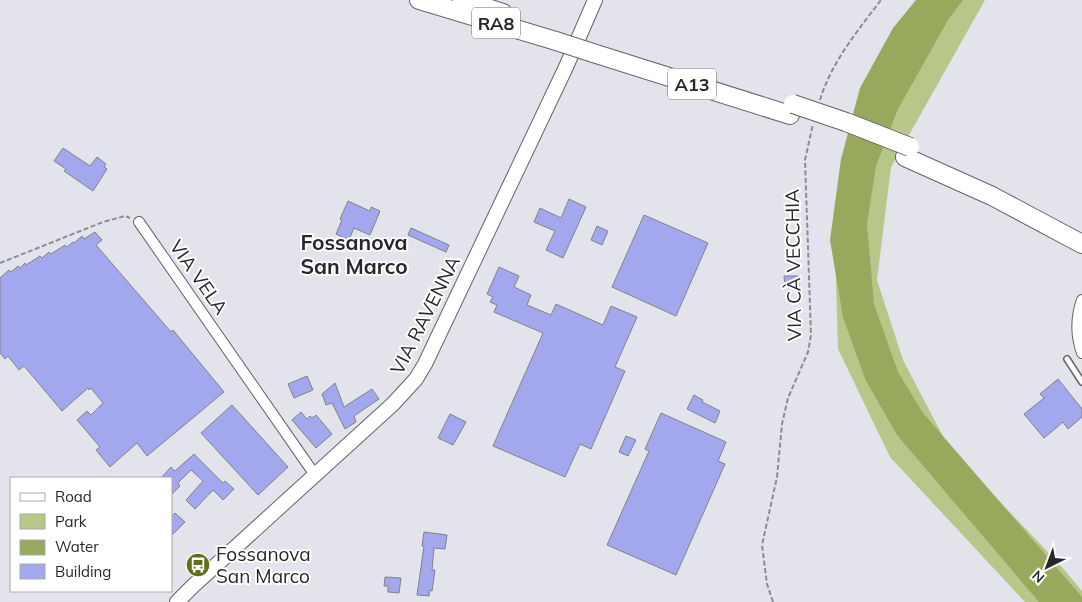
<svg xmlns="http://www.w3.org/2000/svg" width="1082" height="602" viewBox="0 0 1082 602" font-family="Mulish,sans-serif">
<rect width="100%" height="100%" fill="#e3e4eb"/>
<polygon fill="#b7c689" points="917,0 985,0 891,167 877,280 903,360 949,448 1061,566 1082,591 1082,602 1025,602 890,457 838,349 834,214 856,119"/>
<polygon fill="#98a95e" points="916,0 963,0 948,20 898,109 876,166 867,224 874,304 898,372 923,413 1082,597 1082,602 1039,602 897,435 865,379 843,317 830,240 841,159 860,88 893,28"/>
<g fill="#a3a7ed" stroke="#818289">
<polygon points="63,148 90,166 97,157 106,164 104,167 107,169 93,191 64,171 66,169 54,161"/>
<polygon points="569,199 586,207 563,258 546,250 555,231 534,222 540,208 561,218"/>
<polygon points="348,201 370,211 371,207 380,211 370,235 354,228 349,240 336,234 342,220 340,219"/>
<polygon points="644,215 708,243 676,316 612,287"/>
<polygon points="597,226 608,231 602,245 591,240"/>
<polygon points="411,228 449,245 446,252 408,235"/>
<polygon points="95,232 102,240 96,245 171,332 173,330 224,392 147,456 137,443 110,467 96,450 100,447 77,420 87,411 91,415 103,403 91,388 89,390 88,388 62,411 24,366 19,370 8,356 5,359 0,353 0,278 9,270 11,272 18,266 20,268 25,263 26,265 40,256 42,258 49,252 51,254 65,245 67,247 73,242 74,243 82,236 84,239"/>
<polygon points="499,267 519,276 514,287 531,295 527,305 551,315 556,304 603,325 611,306 637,317 615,367 625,371 591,449 580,444 565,477 493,446 543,333 494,312 497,305 490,302 493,297 487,294"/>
<polygon points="784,276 798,276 799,286 785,286"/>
<polygon points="307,376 313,390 294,398 288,384"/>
<polygon points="1058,379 1082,409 1082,417 1068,429 1063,422 1044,438 1024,414 1044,398 1040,394"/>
<polygon points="335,383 344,407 372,389 379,399 354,416 356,422 345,429 332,403 326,405 322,394"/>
<polygon points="694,395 703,400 702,402 720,411 715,423 687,409"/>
<polygon points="232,405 288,467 258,495 201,433"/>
<polygon points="301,412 307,419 310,416 312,418 316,415 332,434 316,448 292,420"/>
<polygon points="661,413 726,442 718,461 725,464 676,575 607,545 649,451 645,449"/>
<polygon points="450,414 466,422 453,445 438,438"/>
<polygon points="626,436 636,440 628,456 619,452"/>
<polygon points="194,454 223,483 225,481 234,489 223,500 213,490 195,509 186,500 203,481 191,470 178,483 180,486 171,495 171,478 161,478 171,467 175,471"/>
<polygon points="175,513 185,522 171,536 171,517"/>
<polygon points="424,532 447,535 445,549 434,548 432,570 435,570 432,591 430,590 429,596 417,595 424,546 422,546"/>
<polygon points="385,577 401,578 399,593 388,592 388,586 384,586"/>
</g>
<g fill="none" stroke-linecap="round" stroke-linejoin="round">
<g stroke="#63636a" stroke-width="8">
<polyline id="service" points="1067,359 1082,382"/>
</g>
<g stroke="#63636a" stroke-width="12">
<g id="minor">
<polyline points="139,222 315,475"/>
<path d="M1082,300c-6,17 -6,36 0,53"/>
</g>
</g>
<g stroke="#63636a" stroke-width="16">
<polyline id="secondary" points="177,602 194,585 393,404 416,379 425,364 566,67 595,0"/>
</g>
<g stroke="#63636a" stroke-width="20">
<g id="motorway">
<polyline points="419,0 556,41"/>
<polyline points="462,0 503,13"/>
<polyline points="593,53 790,115"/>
<polyline points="905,157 992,196 1082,244"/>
</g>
</g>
<g stroke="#8b8c91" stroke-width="2" stroke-dasharray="5 2.5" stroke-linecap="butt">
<path d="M820,100c11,-37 38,-70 61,-100"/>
<polyline points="0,263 103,222 125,216 130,218"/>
<polyline points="773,602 767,584 762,545 777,477 782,424 788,398 808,352 811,335 805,160 813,124"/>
</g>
<use href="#service" stroke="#fff" stroke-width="5"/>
<use href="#minor" stroke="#fff" stroke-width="10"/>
<use href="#secondary" stroke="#fff" stroke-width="14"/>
<use href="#motorway" stroke="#fff" stroke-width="18"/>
<g stroke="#63636a" stroke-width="20" stroke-linecap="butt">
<g id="motorway-bridge">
<polyline points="556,41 593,53"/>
<polyline points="793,104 846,122 910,147"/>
</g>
</g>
<use href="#motorway-bridge" stroke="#fff" stroke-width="18"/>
</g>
<defs>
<g id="bus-disc" transform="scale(1.25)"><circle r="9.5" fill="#5f6f1a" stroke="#fff"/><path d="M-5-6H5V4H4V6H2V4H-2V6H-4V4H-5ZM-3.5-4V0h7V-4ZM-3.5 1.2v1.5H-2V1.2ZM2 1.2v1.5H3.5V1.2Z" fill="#fff"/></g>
</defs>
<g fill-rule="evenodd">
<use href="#bus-disc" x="198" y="565"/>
</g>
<g text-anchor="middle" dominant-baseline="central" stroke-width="4" stroke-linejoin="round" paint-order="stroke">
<g fill="#fff" stroke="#68686b" stroke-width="1">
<rect x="472" y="7.5" width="48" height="31" rx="4"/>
<rect x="668" y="68.5" width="48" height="31" rx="4"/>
</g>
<g font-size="18" font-weight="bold" fill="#28282b">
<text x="496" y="23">RA8</text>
<text x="692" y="84">A13</text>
</g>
<g font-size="19" fill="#28282b" stroke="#fff">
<text transform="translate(793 265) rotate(-91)">VIA CÀ VECCHIA</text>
<text transform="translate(199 277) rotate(55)">VIA VELA</text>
<text transform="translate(425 315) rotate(-63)">VIA RAVENNA</text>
</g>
<g font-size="19" fill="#28282b" stroke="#fff" text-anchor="start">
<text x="216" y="554">Fossanova<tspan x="216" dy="22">San Marco</tspan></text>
</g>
<g font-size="21" font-weight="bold" fill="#28282b" stroke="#fff">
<text x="354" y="242">Fossanova<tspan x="354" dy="24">San Marco</tspan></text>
</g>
</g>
<rect x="10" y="477" width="162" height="115" fill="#ffffff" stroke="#a9a9aa"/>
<rect x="20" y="493" width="25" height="8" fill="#ffffff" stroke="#a9a9aa"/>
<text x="55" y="502" font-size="15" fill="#28282b">Road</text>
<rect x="20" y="514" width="25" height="15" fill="#b7c689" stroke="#a9a9aa"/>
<text x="55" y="527" font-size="15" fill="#28282b">Park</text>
<rect x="20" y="540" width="25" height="15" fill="#98a95e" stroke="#a9a9aa"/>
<text x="55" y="552" font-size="15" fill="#28282b">Water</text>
<rect x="20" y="564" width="25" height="15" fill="#a3a7ed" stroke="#a9a9aa"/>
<text x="55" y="577" font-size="15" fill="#28282b">Building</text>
<g transform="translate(1047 567) rotate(222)" stroke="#ffffff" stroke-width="4" paint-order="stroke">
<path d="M0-4L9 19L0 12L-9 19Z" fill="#28282b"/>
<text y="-8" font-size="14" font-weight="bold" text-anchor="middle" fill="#28282b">N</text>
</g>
</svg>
